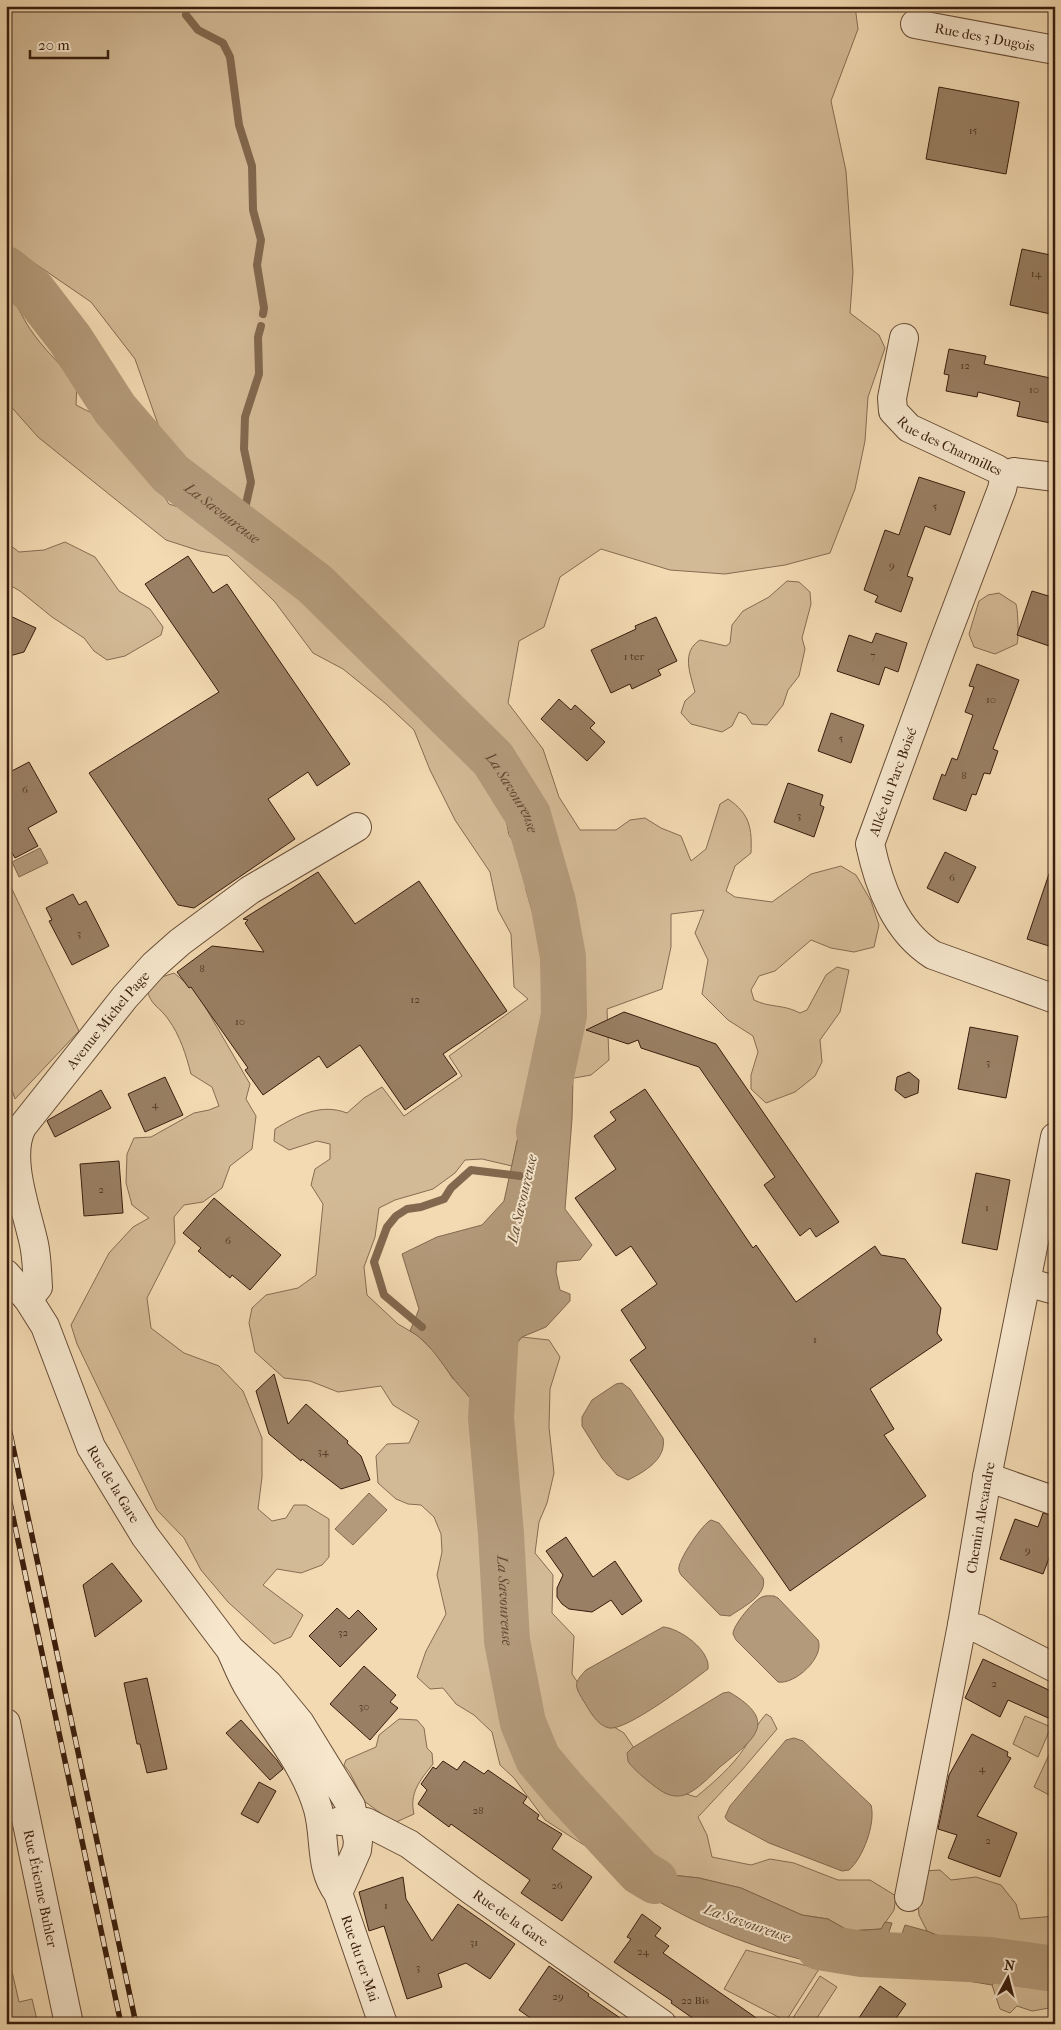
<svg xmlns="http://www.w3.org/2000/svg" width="1061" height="2030" viewBox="0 0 1061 2030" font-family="'IM FELL French Canon',serif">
<rect width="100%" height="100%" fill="#f3dab2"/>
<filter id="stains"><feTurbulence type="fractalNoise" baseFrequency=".004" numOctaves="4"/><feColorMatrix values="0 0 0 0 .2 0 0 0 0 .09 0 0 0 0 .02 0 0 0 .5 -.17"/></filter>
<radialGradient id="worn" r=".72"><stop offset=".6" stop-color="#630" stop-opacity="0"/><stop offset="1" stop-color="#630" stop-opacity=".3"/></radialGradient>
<g fill="#d3ba96" stroke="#866c52">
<path d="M6,6h849l3,23 -27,72 15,70 7,101 -3,41 29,22 6,13 -17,49 -3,44 -10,48 -25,64 -45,12 -60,9 -55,-4 -69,-21 -41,28 -16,50 -25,14 -11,62 35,46 16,48 21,33h36l14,-10 15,-2 16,10 20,8 10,25 15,-12 14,-45 8,-5c22,15 24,29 23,54l-16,13 -9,25 9,6 37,5 39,-28 30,-8 15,9 15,26 8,24 -5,22 -20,5 -23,-4 -20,-8 -36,31 -16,5 -8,14 3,10c16,8 29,4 46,13l7,-3 19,-35 11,-8 12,3 -9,42 -20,28 2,22 -7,14 -20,16 -29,11 -15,-14v-14l7,-23 -5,-16 -25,-16 -26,-26 6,-34 -13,-27 9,-23 -33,4v33l-9,42 -55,20 2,51 -18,15 -28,5 -19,-18 -6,-3 -10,32 -16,75 -30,-7 -17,1 -10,13 -22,16 -38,11 -16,8 -4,29 -11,30 3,28 31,29 19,11 20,19 16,25 52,-8 4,-19 13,-15 27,3 11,17 -10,32 -1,38 5,46 -7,30 -8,19 -4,31 18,22 -1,38 22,23 -2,38 32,47 20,12 24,36 20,19 28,9c18,-15 36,-30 49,-50 7,-11 12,-23 21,-33l5,3 6,12 -35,41 -44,47 9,18 5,22 39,8 19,-6 24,4 44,17h32l26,16 -2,14 -13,19 -32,2 -21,-12 -26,-4 -61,-27 -42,-10 -27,-3 -14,-6 -13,-2 -17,-17 -8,-17 -33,14 -42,-27 -31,-42 -14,-13 -8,-33 -18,-17 -18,-11 -13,-16 -13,1 -13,-12 9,-26 20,-37 -9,-39 5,-23 -1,-18 -7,-17 -13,-12 -13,-1 -12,-5 -18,-16 -2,-27 11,-12 22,-1 10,-22 -26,-16 -12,-19 -43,6 -28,-11 -26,-3 -29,-26 -6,-29 3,-15 14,-13 32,-7 18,-13 7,-71 -12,-19 4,-16 15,-10v-15l-13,-3 -28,9 -15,-9 1,-12c23,-14 46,-26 72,-16l17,-15 18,-11 22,29 58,-40 -13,-20 79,-57 -14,-12 -3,-53 -13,-24 -8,-38 -35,-52 -25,-50 -16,-40 -29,-27 -42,-34 -30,-16 -38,-51 -47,-46 -28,-5 -34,-11 -128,-103 -32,-36v-108c11,9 16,24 24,36 13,19 30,36 47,52l-1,24 31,16 49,62 13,21 37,12 29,17 11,17 48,37 44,40 56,59 34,29 51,53 25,41 5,26 17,25v30l20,70 10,45 -10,26 4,14 22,-33 1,-36 -24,-46 -5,-37 11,-46 -16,-44 -19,-28 -36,-40 -158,-157 -130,-106 -35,-39 -26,-74 -44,-57 -70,-48 -15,-6z"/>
<polygon points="6,542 19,552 44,550 65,542 95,557 119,591 150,609 163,627 161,635 125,656 107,660 94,651 84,638 52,617 20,591 6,583"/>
<path d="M787,581l12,1 11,10 1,12 -9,34 3,11 -6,27 -11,14 -5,15 -16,20 -15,-1 -6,-9 -7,-3 -7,14 -10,6 -31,-8 -10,-11 4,-12 10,-9c-5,-19 -14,-40 5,-52l26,6 4,-3 2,-18 11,-14 26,-14z"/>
<path d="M999,593l17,11c2,6 3,35 1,40l-22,10 -21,-7 -5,-13 10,-33 9,-6z"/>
<polygon points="11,887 79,1031 15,1099 6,1072 6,889"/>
<path d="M174,973l22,18 54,93 -4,15 10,17 -4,33 -22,17 -8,22 -19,14 -19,3 -10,12 1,26 -28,55 4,30 33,25 35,13 24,25 19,47v39l-4,32 14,12 14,-3 8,-13h12l23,14v38l-7,8 -21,8 -24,-4 -14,16 40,30 -12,22 -17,7 -46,-42 -27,-32 -17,-32 -27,-28 -80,-166 -6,-19 38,-72 24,-26 16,-9 -17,-13 -6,-22 1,-29 7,-16 17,-1 43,-24 15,-3 10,-4 -7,-19 -21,-13c-5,-19 -11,-39 -23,-55 -8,-12 -17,-13 -21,-29l12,-12z"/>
<polygon points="1025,1716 1051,1727 1038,1757 1013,1744"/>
<path d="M399,1719l18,1 7,8 3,20 5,5 1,11c-13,16 -24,29 -19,50l-20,9 -30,-22 -14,-28 -6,-8 2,-5 30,-13 3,-12z"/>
<polygon points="1054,1744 1055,1744 1055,1798 1034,1787"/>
<polygon points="940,1870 951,1880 976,1877 1001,1885 1016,1904 1020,1919 1055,1916 1055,1973 1052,1973 1055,1982 1055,2007 1032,2011 1017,2006 1010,2013 1000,2009 992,1985 1005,1969 1034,1964 1016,1950 946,1939 927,1931 919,1915 917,1891 924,1871"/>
<polygon points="6,1945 19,2002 32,1999 38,2024 10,2024 9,2018 6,2018"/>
<polygon points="746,1950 819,1969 786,2021 724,1989"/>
<polygon points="820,1976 837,1987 813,2024 789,2024"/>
</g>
<g fill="#b39a7a" stroke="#82684e">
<polygon points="40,848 48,863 19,877 12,862"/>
<path d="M538,1059l6,3 19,18 10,-1 -1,40 -7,90 27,36 -12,15 -23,2 -1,10 4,18 10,4v7l-24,26 -24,10 -13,15 -9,44 -30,2c-6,-8 -14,-15 -20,-24 -12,-16 -22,-33 -40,-43l9,-22 -17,-55 35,-17 45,-12 22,-24 24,-110z"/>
<path d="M622,1383l8,6 33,49c4,21 -19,34 -35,42l-11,-5 -15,-17 -20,-32v-9l10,-17 24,-16z"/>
<polygon points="369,1493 387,1510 353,1545 335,1529"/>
<path d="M711,1520l8,3 44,55c5,17 -20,29 -33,38l-10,-1 -39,-40c-1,-2 -3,-5 -2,-8 1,-9 23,-43 32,-47z"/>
<path d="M774,1596l4,2 40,42c7,17 -23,45 -40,42l-42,-42 -3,-6c0,-9 21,-34 29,-37 4,-2 9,-1 12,-1z"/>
<path d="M663,1627c17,1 48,24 45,42 -16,12 -81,62 -99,59 -13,-3 -20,-19 -26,-28 -9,-15 -9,-17 3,-30z"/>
<path d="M729,1692c52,30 24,48 -9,75 -10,9 -23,24 -36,28 -6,2 -13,1 -19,-2 -7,-3 -34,-25 -37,-32 0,-2 -1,-7 -1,-8l5,-5 91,-55z"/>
<path d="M794,1738l9,3 68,64c5,18 -8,53 -22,65l-7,1 -73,-28 -41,-22 -3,-4 5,-11 56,-66z"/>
<path d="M620,1833l8,17 17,17 13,2 14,6 27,3 42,10 61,27 26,4 21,12 32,-2 4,-7 7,1 -15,45c-16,-1 -34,0 -50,-3 -72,-14 -142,-44 -203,-85 -13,-9 -25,-22 -37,-33z"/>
<polygon points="905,1925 927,1931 946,1939 1016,1950 1034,1964 1005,1969 992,1985 890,1968"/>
</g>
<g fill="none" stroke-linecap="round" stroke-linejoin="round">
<g stroke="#82684e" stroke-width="8">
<polyline points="186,15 198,30 223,43 230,57 239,125 252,166 253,210 261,240 257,265 264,308 263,314"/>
<polyline points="241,526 251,482 244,449 245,417 259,374 258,337 261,326"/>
<polyline points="422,1327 384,1295 374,1262 387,1227 396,1216 407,1209 421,1207 444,1199 451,1188 471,1170 520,1176"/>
</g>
<g stroke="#b39a7a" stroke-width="46">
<path id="s1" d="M6,269l27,22 37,48 45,70 56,65 144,110 178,175 35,56 25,87 10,55 1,58 -25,117"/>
<path id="s2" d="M496,1332l-5,86 10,116 6,107 16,82 15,36 27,32 75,81 15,9"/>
<polyline points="819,1947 862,1954 990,1960 1055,1969"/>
</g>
</g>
<g fill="#997f63" stroke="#381d0d">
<polygon points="939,87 1019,102 1006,174 926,159"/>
<polygon points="1022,249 1055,256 1055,315 1010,305"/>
<polygon points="949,349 986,356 984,364 1055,379 1055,424 1017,416 1020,402 978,392 977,397 946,391 949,375 944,374"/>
<polygon points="919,477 965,492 950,535 925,526 907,576 913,578 901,612 875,602 878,596 864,590 885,530 899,535"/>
<polygon points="188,556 213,593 227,584 350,764 317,786 308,772 268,799 295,839 194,908 178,905 89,773 219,692 145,584"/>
<polygon points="1032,591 1055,598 1055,648 1017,635"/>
<polygon points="6,614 36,628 24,652 6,657"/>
<polygon points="656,617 677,661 658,670 661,675 632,689 630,684 611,693 591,650 636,629 635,626"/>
<polygon points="876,633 907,643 898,672 885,667 879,685 837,671 849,635 872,643"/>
<polygon points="977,664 1019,680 993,749 998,751 990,774 984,773 976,795 972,794 966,811 933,799 942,774 945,776 952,758 957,760 973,715 965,712 974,687 969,686"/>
<polygon points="559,699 571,710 575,705 595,723 590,728 605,742 587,761 541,719"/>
<polygon points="831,713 864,725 851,763 818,751"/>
<polygon points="29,762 57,812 28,828 38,846 15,858 6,842 6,774"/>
<polygon points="788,783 823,795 820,805 824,807 814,837 774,822"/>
<polygon points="945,852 976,867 958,903 927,888"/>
<polygon points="1051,868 1055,869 1055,948 1027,939"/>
<polygon points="318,872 355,924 419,881 507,1011 443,1054 457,1074 405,1110 360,1045 327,1068 319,1056 263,1095 245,1070 248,1068 191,987 189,988 177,972 212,946 264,952 245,923 248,920 243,919"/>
<polygon points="73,894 79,905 86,901 109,946 72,965 49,921 52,920 46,908"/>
<polygon points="624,1012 716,1044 839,1222 816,1237 810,1228 800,1236 764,1185 775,1177 699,1067 641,1048 638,1040 628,1044 586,1030"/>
<polygon points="970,1027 1018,1036 1006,1098 958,1089"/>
<polygon points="909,1072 919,1080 918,1093 905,1098 895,1090 897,1077"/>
<polygon points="165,1077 183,1115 145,1132 128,1094"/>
<polygon points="645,1089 753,1248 756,1245 796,1302 875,1246 881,1255 905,1259 941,1308 937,1333 942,1340 870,1389 894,1429 884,1435 926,1496 790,1591 630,1360 646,1348 621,1310 657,1284 631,1246 616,1256 575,1198 616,1169 594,1136 616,1120 610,1112"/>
<polygon points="101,1090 111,1108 55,1137 47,1121 48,1120"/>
<polygon points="119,1161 123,1213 84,1216 80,1164"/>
<polygon points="976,1173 1010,1180 997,1250 962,1243"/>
<polygon points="214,1198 281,1255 250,1290 232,1275 230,1278 198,1251 201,1248 183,1233"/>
<polygon points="274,1374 288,1424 306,1404 348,1441 347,1443 361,1456 370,1480 341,1489 302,1459 301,1461 269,1434 256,1391"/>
<polygon points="1043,1513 1055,1516 1055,1542 1043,1574 1000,1559 1015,1519 1038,1527"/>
<polygon points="566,1537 593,1577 615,1561 642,1601 622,1615 611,1600 592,1612 569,1609 562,1604 557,1597 557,1588 563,1575 546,1551"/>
<polygon points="112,1563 142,1601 95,1637 83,1585"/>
<polygon points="337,1608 349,1619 358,1610 377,1629 340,1667 309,1636"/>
<polygon points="983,1659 1055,1693 1055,1721 1008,1700 1000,1717 965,1698"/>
<polygon points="364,1666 396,1695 390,1702 398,1708 370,1740 330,1704"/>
<polygon points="147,1678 167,1769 147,1773 140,1744 137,1744 124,1683"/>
<polygon points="241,1720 277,1760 283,1769 270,1780 226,1733"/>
<polygon points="972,1734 1008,1752 1007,1756 1011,1758 977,1816 1017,1833 1000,1877 948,1858 957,1835 938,1829 949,1775"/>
<polygon points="443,1761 457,1770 464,1761 484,1774 488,1770 527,1797 523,1803 539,1815 537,1819 562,1834 552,1849 592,1877 562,1921 521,1893 530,1880 451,1824 449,1827 418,1804 427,1790 421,1784 433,1767 436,1769"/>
<polygon points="259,1782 276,1791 258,1823 241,1814"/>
<polygon points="403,1877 406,1899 432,1941 458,1904 515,1944 490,1979 466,1963 438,1974 442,1987 407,1999 384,1926 369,1931 359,1892"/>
<polygon points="642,1914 661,1928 655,1936 669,1946 663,1953 765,2024 701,2024 671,2003 672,2001 614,1962 631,1939 627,1937"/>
<polygon points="549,1966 589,1994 588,1996 629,2024 539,2024 519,2010"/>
<polygon points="880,1986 906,2004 892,2024 855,2024"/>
</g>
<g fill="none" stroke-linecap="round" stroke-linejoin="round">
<g stroke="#674c36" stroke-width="30">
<g id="minor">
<path id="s3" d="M915,24l140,26"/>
<path id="s4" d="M904,338l-12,60 1,13 16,17 88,41 8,6"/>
<path d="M1005,475l-3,14 -60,158 -72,197c9,42 25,87 63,111l122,44"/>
<polyline points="1005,475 1014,472 1055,477"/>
<path id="s5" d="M6,1274l22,25 17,27 46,121 54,89 85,113 38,35 32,39 51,83 7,35 -1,9 -19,43c-19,-25 -12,-55 -20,-84 -13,-45 -44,-79 -68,-119 -8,-12 -13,-27 -20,-41"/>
<polyline points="1026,1282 1055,1290"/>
<path id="s6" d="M28,1299l10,-12c-1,-14 -1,-29 -4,-43 -7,-33 -28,-86 -12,-117l103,-130 29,-32 26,-23 70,-52 107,-63"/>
<polyline points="987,1477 1055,1501"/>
<polyline points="962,1625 979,1629 1055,1668"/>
<path id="s7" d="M6,1723l63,301"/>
<path id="s8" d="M340,1821l26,1 43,22 62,46 191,134"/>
<path id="s9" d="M338,1893l45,131"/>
<path id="s10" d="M909,1897l53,-272 25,-148 68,-340"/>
</g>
</g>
<use href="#minor" stroke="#f7e7cd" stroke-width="28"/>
<g stroke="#381d0d" stroke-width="5.5">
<g id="rail">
<polyline points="6,1414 136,2024"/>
<polyline points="6,1484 121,2024"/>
</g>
</g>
<use href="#rail" stroke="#f7e7cd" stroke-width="4" stroke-dasharray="11" stroke-linecap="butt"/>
</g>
<g text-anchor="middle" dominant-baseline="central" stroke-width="4" stroke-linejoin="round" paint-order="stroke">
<g font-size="11" fill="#503622">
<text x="973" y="130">15</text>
<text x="1036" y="273">14</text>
<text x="965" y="365">12</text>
<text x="1034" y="389">10</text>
<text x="935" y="506">5</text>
<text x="892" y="565">9</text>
<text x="873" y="655">7</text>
<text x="634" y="656">1 ter</text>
<text x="991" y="699">10</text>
<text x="841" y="738">5</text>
<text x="964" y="775">8</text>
<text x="25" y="789">6</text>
<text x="799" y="815">3</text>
<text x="952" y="877">6</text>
<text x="79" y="933">3</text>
<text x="202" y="968">8</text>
<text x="415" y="999">12</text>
<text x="240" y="1021">10</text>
<text x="988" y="1062">3</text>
<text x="155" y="1104">4</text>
<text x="101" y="1189">2</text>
<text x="987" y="1207">1</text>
<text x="228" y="1240">6</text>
<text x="815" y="1339">1</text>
<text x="323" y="1451">34</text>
<text x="1028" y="1550">9</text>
<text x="343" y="1632">32</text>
<text x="994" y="1683">2</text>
<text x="364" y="1706">30</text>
<text x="982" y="1768">4</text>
<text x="478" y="1810">28</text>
<text x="988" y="1840">2</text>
<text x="557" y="1885">26</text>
<text x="386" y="1905">1</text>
<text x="474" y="1942">31</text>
<text x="643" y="1951">24</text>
<text x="418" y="1967">3</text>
<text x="558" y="1996">29</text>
<text x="695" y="2000">22 Bis</text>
</g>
<g font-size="14" fill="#381d0d" stroke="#f7e7cd">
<text stroke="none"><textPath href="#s3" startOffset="71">Rue des 3 Dugois</textPath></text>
<text stroke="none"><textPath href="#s4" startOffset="142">Rue des Charmilles</textPath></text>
<text transform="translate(893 782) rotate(-70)">Allée du Parc Boisé</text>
<text stroke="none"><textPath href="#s6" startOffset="316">Avenue Michel Page</textPath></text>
<text stroke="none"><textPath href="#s5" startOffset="238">Rue de la Gare</textPath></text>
<text stroke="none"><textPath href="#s10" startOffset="386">Chemin Alexandre</textPath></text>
<text stroke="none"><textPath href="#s7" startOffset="169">Rue Étienne Buhler</textPath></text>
<text stroke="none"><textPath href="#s8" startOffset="200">Rue de la Gare</textPath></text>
<text stroke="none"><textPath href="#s9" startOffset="69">Rue du 1er Mai</textPath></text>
</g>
<g font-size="15" font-style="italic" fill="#634933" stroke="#f7e7cd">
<text stroke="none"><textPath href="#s1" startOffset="329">La Savoureuse</textPath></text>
<text stroke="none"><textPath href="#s1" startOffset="734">La Savoureuse</textPath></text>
<text transform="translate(522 1199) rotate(-77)">La Savoureuse</text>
<text stroke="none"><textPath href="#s2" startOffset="269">La Savoureuse</textPath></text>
<text transform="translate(747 1923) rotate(19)">La Savoureuse</text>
</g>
</g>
<rect width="1061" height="2030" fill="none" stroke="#f3dab2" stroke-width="25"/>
<rect x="8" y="8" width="1046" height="2015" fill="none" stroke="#381d0d" stroke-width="2.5"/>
<rect x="12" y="12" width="1036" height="2005" fill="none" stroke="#381d0d"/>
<g transform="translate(1008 1978) rotate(7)" stroke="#f7e7cd" stroke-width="4" paint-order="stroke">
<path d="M0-4L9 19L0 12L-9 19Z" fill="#381d0d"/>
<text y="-8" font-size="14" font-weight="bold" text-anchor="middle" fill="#381d0d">N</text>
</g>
<path d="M30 50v8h78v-8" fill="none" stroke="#381d0d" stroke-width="2.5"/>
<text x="38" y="50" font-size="15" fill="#381d0d" stroke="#f7e7cd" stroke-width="4" paint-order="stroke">20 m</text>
<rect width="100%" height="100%" filter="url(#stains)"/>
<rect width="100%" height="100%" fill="url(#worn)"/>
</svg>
